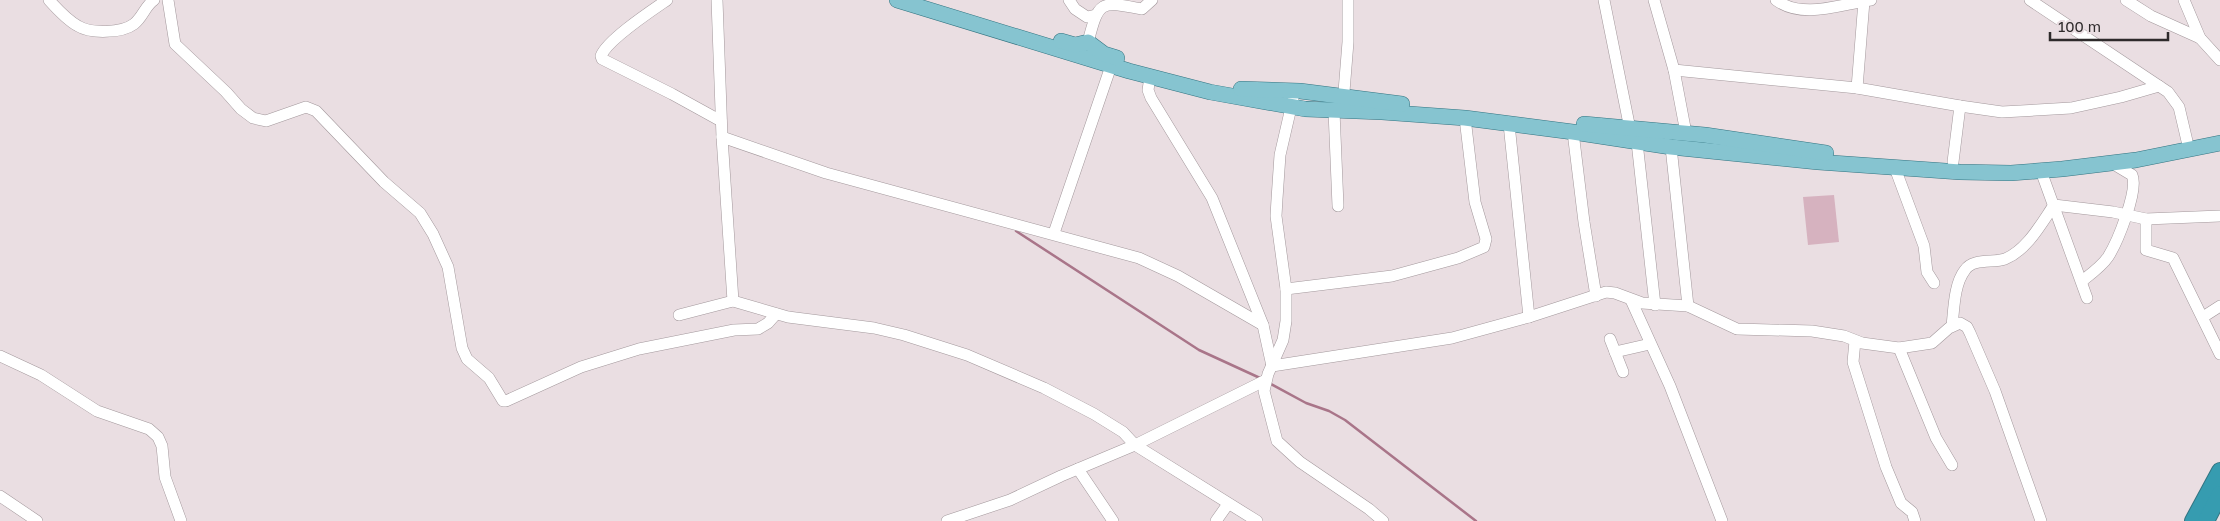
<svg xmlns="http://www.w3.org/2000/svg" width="2220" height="521" viewBox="0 0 2220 521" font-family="'Golos Text',sans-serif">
<rect width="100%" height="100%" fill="#eadee2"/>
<polygon fill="#d6b2bf" points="1834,195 1839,242 1808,245 1803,197"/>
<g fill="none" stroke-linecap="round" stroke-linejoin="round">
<g stroke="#a97589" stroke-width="2.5">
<polyline points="1016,231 1199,350 1260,378"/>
<polyline points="1269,383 1306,403 1329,411 1345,420 1476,521"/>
</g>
<g stroke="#a3989c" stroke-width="12">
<g id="minor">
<path d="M49,0c8,9 18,20 29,26 13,8 44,7 56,-2 9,-7 11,-18 20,-24"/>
<polyline points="168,0 175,44 226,92 241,109 253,118 266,121 306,107 316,111 384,182 420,213 433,234 448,267 462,348 467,359 489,378 503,401 506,401 581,367 639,349 734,330 758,329 768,323 776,314"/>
<path d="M667,0c-16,11 -60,40 -66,56l1,3 70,35 49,27"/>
<polyline points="717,0 722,137 733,301"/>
<polyline points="1069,0 1075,9 1087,17 1096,15"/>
<polyline points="1604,0 1630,129"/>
<polyline points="1654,0 1674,70 1686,133"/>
<path d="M1776,0c27,20 65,4 95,0"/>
<polyline points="2030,0 2168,92 2179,107 2187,141"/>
<polyline points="2126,0 2151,16 2200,38"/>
<polyline points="2184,0 2200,38 2220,60"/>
<path d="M1088,42c11,-42 12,-41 54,-33l10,-9"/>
<polyline points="1674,70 1857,88 1960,106 2002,112 2071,108 2121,97 2159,86"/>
<polyline points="1150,77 1148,90 1151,98 1212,198 1263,325 1272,366 1452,338 1529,317 1606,292 1615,293 1642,303 1688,306 1737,329 1812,331 1844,336 1862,343 1899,348 1932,343 1949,328 1960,323 1967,327 1970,333 1995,391 2041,521"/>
<polyline points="1857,88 1864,1"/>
<polyline points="1293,99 1280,155 1277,199 1276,216 1286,289 1286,321 1283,340 1268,374 1264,391 1277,441 1300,462 1369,509 1383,521"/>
<polyline points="1343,104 1348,42 1348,0"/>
<polyline points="1334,111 1338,206"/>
<polyline points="1509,124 1529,317"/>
<polyline points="1573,132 1584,222 1596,296"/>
<polyline points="722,137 826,173 1139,258 1178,276 1263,325"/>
<polyline points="1637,142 1655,305"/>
<polyline points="1671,147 1688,306"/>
<polyline points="1953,162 1960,106"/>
<polyline points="1895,168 1924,246 1927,272 1934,283"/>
<polyline points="2041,171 2087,298"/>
<polyline points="2054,205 2113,212 2146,219 2220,216"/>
<polyline points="2146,219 2146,250 2173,258 2220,354"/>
<polyline points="1054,233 1111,66"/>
<path d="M2082,281c9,-7 20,-15 26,-24 9,-14 31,-67 24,-82l-20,-12"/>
<polyline points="1286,289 1392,276 1458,258 1484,247 1486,239 1475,202 1465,118"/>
<polyline points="1631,300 1670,386 1722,521"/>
<polyline points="679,315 733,301 788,317 874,328 904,335 967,355 1044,388 1094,414 1123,432 1135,445 1257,521"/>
<polyline points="2203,317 2220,306"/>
<path d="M1952,326c2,-17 2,-42 13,-56 8,-12 28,-7 40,-11 22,-9 36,-35 49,-54"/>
<polyline points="1610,339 1623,372"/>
<polyline points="1855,341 1853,362 1886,467 1901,503 1912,512 1915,521"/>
<polyline points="1899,348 1936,438 1952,465"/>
<polyline points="1615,352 1650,344"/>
<polyline points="0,356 41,375 97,411 149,429 158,437 162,446 165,477 181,521"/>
<polyline points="1078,469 1113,521"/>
<polyline points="0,496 37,521"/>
<polyline points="947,521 1010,500 1061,476 1135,445 1266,380"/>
<polyline points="1216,521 1228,504"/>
</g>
</g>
<g stroke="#337481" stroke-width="16">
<g id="major">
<polyline points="897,0 1129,71 1210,92 1305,109 1382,112 1465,118 1573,132 1671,147 1818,162 1960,172 2011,173 2062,169 2136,160 2220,143"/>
<polyline points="1061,41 1075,45 1088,42 1104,54 1117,58"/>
<polyline points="1241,89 1300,91 1402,104"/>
<polyline points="1584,124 1705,135 1826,153"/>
</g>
</g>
<g stroke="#337481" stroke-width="18">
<g id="highway">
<polyline points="2193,521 2220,471"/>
<polyline points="2206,521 2220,494"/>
</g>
</g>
<use href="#minor" stroke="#fff" stroke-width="11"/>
<use href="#major" stroke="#86c4d0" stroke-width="15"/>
<use href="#highway" stroke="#369cb0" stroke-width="16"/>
</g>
<path d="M2050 32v8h118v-8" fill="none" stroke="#2e2a2b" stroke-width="2.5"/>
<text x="2058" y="32" font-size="15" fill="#2e2a2b" stroke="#eadee2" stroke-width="4" paint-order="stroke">100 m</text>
</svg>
